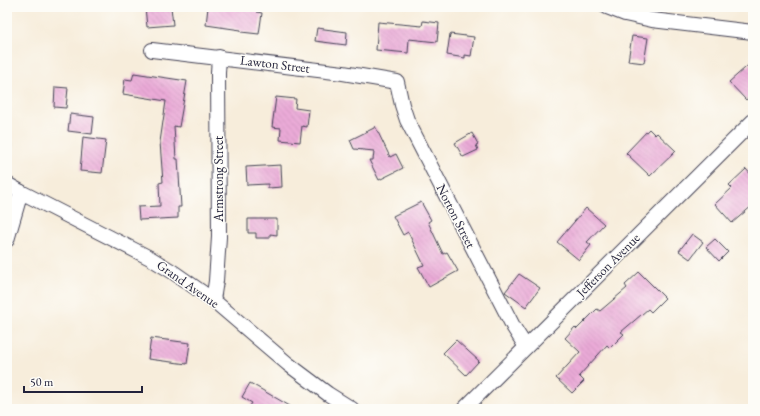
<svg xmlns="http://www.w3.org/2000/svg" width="760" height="416" viewBox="0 0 760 416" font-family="'EB Garamond',serif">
<defs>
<pattern id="forest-firs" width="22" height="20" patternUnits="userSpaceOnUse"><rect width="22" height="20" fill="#7db572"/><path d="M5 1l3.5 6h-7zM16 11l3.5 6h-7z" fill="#66935f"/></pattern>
<pattern id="building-back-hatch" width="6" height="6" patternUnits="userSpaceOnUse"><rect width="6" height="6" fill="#eaaad7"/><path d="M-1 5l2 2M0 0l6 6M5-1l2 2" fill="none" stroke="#c892b9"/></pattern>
</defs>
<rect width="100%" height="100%" fill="#fdfcf7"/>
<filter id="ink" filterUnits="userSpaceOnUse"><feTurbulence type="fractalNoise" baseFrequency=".025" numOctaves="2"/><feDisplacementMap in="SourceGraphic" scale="8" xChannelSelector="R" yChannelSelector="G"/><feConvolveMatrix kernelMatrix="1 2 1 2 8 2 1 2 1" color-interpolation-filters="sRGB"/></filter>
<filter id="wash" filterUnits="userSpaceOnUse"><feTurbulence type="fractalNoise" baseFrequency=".012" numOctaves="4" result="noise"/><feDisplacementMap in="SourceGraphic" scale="16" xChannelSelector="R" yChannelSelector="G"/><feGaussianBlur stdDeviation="0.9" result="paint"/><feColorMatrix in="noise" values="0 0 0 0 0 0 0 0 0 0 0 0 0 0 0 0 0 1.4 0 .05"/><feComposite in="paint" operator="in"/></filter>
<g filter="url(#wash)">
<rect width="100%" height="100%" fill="#f7eddb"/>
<polygon fill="url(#forest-firs)" stroke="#506c56" points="7,138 12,144 10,156 7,157"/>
<g id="blocks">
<g fill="url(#building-back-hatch)">
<polygon points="145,7 171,7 173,25 147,27"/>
<polygon points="208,7 257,7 257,12 262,13 259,34 241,32 241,30 206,25"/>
<polygon points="423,21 439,23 437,42 409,39 408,53 376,50 378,22 422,26"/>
<polygon points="317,28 347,32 346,45 315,41"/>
<polygon points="450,34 474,37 471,56 465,55 465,58 447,55"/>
<polygon points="632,36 648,38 644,63 628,61"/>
<polygon points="753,61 753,94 746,100 729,82"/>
<polygon points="134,73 187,81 179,127 174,126 176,159 178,159 181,207 178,207 178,218 139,220 138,207 160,206 159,183 163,182 160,142 166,101 123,94 125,79 132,80"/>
<polygon points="55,87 68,88 66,108 54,107"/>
<polygon points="276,97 296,99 295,108 309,110 307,127 302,126 300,142 280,140 281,128 272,127"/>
<polygon points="70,114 94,117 92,134 68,131"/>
<polygon points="375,126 390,157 396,154 403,168 379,180 369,160 373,160 374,151 354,149 350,140 374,128"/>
<polygon points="649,129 655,135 657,133 676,151 650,176 626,153"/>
<polygon points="472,133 478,144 476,145 478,150 463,157 455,143"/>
<polygon points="83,137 106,140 102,173 80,171"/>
<polygon points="281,165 282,187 268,188 268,184 247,185 246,167"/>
<polygon points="746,169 753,177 753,205 732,223 715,204 732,188 729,185"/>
<polygon points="421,202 431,220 428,222 443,254 447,252 458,271 429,287 418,267 424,265 408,232 403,235 393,216"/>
<polygon points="586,208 604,224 587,242 591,245 579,260 557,242"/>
<polygon points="248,219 277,219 277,235 270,234 270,238 256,238 256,233 248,233"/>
<polygon points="692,234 703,242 690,259 679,251"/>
<polygon points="715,239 728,252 719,261 706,247"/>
<polygon points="639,272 665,298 651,312 648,309 621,332 624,334 610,348 607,345 579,376 584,381 572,393 556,378 580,352 565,338 575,327 577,329 597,309 600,311 627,288 625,285"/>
<polygon points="519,274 540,288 526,307 505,292"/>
<polygon points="151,338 190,343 187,364 148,359"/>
<polygon points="456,340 479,361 466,375 443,353"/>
<polygon points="250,383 295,409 248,409 252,403 242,397"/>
</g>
</g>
</g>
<g filter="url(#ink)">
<use href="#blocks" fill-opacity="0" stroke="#424053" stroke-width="1"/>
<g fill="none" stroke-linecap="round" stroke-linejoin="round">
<g stroke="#424053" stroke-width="16">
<g id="street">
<polyline points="607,7 625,14 652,20 753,32"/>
<polyline points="152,50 343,73 397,82 402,105 407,120 514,328 526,347"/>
<polyline points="7,184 21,192 150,258 173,272 213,300 288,364 328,394 352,409"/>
<polyline points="7,240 21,192"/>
<polyline points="213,300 216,281 219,237 218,73 219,57"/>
<polyline points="464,409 753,121"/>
</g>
</g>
<use href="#street" stroke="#fff" stroke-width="14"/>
</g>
</g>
<g text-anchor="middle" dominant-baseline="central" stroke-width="3" stroke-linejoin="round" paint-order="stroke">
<g font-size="13" fill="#22223b" stroke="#fdfcf7">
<text transform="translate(275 64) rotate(7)">Lawton Street</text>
<text transform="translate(218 179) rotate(-90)">Armstrong Street</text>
<text transform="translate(456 216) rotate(63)">Norton Street</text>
<text transform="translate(608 265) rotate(-45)">Jefferson Avenue</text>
<text transform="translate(188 284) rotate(35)">Grand Avenue</text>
</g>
</g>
<rect width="760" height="416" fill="none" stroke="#fdfcf7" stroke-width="24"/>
<path d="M24 386v6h118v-6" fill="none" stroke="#22223b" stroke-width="2"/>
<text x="30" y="386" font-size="12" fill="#22223b" stroke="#fdfcf7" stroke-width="3" paint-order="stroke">50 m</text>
</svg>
